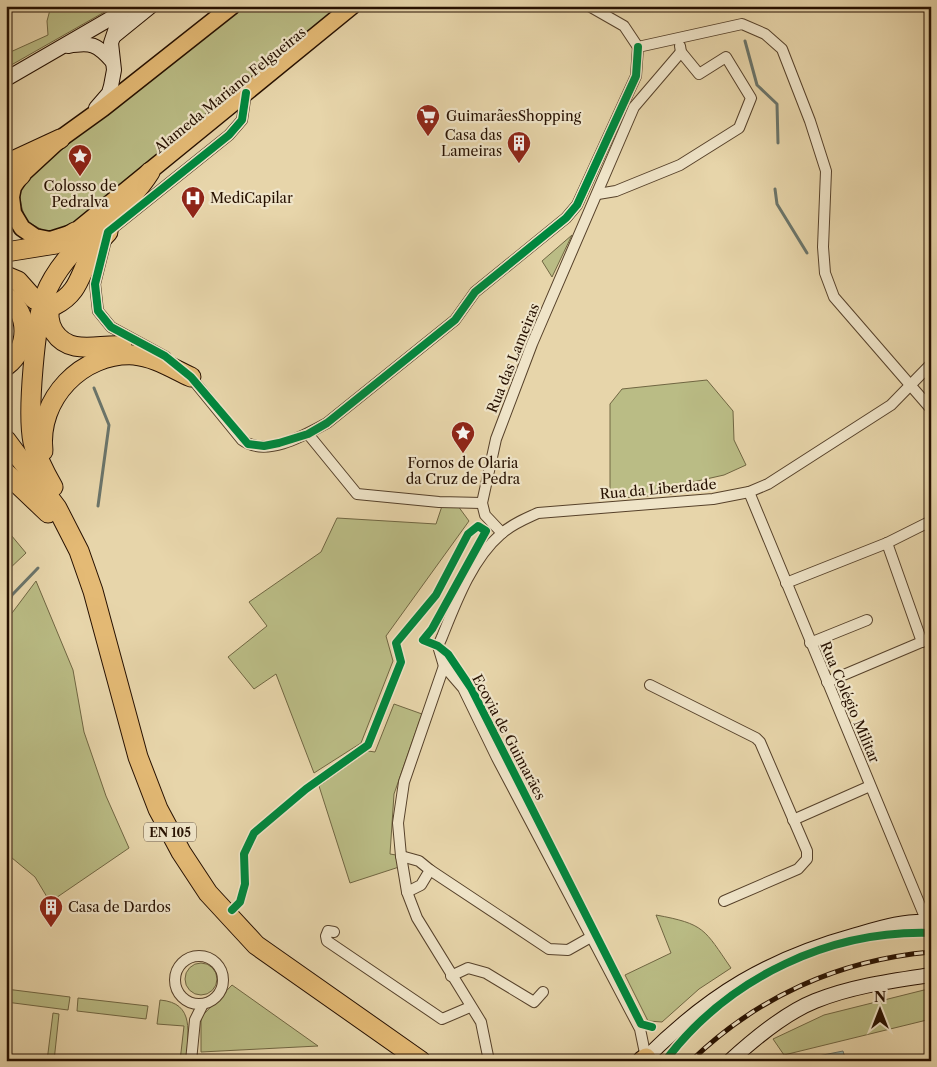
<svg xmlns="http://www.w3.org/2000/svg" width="937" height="1067" viewBox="0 0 937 1067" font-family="'Libre Caslon Text',serif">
<rect width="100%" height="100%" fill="#e7d5aa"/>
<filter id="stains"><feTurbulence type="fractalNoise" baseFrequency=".004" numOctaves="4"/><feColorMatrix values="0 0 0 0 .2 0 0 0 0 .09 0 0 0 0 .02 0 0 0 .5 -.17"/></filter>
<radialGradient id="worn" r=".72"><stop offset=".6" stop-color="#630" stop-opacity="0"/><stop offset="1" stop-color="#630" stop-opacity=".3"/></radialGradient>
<g fill="#babc85" stroke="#706642">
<polygon points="51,6 115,6 6,68 6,54 48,35 47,21"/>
<path d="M242,6h100l-267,218 -27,9 -22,-12c-10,-30 -8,-32 13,-54z"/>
<polygon points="572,235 552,277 542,261"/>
<polygon points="707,380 733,411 734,440 746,465 724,475 693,482 693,492 610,499 610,404 622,389"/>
<polygon points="442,506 458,506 469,521 386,636 393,661 361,743 314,773 276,674 254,689 228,657 267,626 249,602 321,552 337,518 436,524"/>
<polygon points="6,529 26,553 6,572"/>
<polygon points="36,581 73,670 84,732 106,796 129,848 50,902 35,877 6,853 6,621"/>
<polygon points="394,704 422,714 394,794 390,854 396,855 399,867 350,883 319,786 368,751 375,752"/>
<path d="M656,915c49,9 48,14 75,53l-32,21 -37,33 -14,-1 -23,-46 46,-22z"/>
<circle cx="201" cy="979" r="16"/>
<polygon points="232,985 318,1046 201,1052 201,1017"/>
<polygon points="6,989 70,997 68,1010 6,1002"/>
<polygon points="924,990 931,990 931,1019 784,1055 773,1039 824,1015"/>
<polygon points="78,998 148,1006 146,1019 77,1011"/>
<path d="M160,1000c36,3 27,33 27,61h-7l4,-35 -27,-2z"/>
<polygon points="53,1013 59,1014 54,1061 47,1061"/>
</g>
<polygon fill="#98b7b0" stroke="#6a746a" points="843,1051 846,1061 820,1061 818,1056"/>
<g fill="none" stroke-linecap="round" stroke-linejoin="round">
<g stroke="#6a746a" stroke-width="3">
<polyline points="640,6 665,10"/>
<polyline points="745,41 757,85 777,104 778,143"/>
<polyline points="775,189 777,204 807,253"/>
<polyline points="94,388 109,425 98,506"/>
<polyline points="6,611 12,595 38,568"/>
</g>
<g stroke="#56412a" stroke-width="12">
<g id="street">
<polyline points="589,6 624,26 638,47"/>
<polyline points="638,47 742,24 765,34 782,49 810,121 826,171 823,247 825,273 834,297 931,409"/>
<polyline points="598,194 616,191 680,165 739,128 751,98 726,57 699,74 681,52 680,46"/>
<polyline points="166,357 111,327 98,311 95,284 108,232 229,135 242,120 246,93"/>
<path d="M189,375l53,65c24,18 63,-5 85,-17l128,-103 20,-28 91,-74 11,-13 59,-129 2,-29"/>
<polyline points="308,434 357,494 439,502 482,503"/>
<polyline points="749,492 927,922"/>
<polyline points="502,533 485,515 482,503 496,439 532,344 634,107 681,52"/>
<polyline points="887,543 922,642"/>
<polyline points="786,583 887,543 931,521"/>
<polyline points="810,643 867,620"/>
<polyline points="444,666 404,782 398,823 401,856 407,892 417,918 481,1022 489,1061"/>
<polyline points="827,682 931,638"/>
<polyline points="650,685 756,738 760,742 807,851 807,859 798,869 724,901"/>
<polyline points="793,820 870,786"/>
<polyline points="401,856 419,861 430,870 421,885 407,892"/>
<polyline points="430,870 549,949 568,950 591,937"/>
<polyline points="334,932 328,931 326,936 327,941 442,1019 470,1007"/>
<circle cx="199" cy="980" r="24"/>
<polyline points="451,976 468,968 486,973 534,1002 543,992"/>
<path d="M646,1058l-6,-29 -143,-271 -34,-70 -19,-22 -6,-20 4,-9c14,-35 30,-78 59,-103 11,-10 24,-15 37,-21l175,-14 36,-7 19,-8 123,-79 40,-41"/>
<polyline points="191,1061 195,1020 203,1004"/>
</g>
</g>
<g stroke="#261000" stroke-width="16">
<g id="secondary">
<polyline points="114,36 151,6"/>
<path d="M68,46c23,-4 29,-2 44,15"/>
<polyline points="6,79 132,6"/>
<polyline points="96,108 109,93 111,86 114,70 111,43 121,13"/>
<path d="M646,1058c64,-64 123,-99 210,-123 24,-7 49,-15 75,-13"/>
<path d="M730,1061c24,-22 55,-48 85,-60 37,-15 76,-20 116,-26"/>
</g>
</g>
<g stroke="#261000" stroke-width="19">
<polyline id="primary" points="232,6 103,108 60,139 21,175 13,187 11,197 13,213 22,228 35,237 50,240 75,232 352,6"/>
</g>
<g stroke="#261000" stroke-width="21">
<g id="highway">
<polyline points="6,164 60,139"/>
<polyline points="6,188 21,175"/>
<polyline points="6,252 56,244 75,232"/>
<polyline points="6,276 18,281 34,299"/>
<path d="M6,296c24,18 24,52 0,70"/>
<path d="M50,303c-2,10 -2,20 4,29 16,24 44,12 68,14"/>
<path d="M55,305c22,-11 24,-27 34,-47 4,-10 12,-18 19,-26"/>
<polyline points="6,440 57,508 79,551 93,591 138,757 158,809 181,852 208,893 256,945 421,1061"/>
<path d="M43,451c-6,-52 39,-99 91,-96 21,2 39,14 57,22"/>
<polyline points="6,473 48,513"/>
<path d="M53,487c-8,-14 -16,-29 -20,-45 -6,-29 2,-118 12,-147 5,-13 13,-25 21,-35 26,-32 63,-54 84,-88"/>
<polyline points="642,1061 646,1058"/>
</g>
</g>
<use href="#street" stroke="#efe4c8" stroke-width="10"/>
<use href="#secondary" stroke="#efe4c8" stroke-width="14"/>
<use href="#primary" stroke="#e4ba75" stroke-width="16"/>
<use href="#highway" stroke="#e4ba75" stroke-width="19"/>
<g stroke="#261000" stroke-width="5">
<path id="rail" d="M691,1061c66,-64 148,-101 240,-109"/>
</g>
<use href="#rail" stroke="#efe4c8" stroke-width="3" stroke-dasharray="9" stroke-linecap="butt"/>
<g stroke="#efe4c8" stroke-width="11">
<g id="cycleway">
<polyline points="246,93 242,120 229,135 108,232 95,284 98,311 111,327 165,356 191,377 248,444 264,446 279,443 308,434 327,423 455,320 475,292 566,218 577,205 636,76 638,47"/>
<polyline points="232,910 240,902 245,884 244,854 254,833 306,789 368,745 401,662 396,643 436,595 468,534 478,526 486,531 432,629 423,640 438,646 448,654 471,688 641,1024 652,1027"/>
<path d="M669,1056c62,-79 161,-126 262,-123"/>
</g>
</g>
<use href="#cycleway" stroke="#00873e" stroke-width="8"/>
</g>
<defs>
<g id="supermarket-pin" transform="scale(1.25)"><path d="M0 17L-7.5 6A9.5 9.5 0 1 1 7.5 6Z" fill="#8f2418" stroke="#efe4c8"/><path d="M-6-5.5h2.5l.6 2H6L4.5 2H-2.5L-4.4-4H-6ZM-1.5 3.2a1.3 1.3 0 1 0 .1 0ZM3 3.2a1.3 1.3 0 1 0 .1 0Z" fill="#fff"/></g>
<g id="building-pin" transform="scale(1.25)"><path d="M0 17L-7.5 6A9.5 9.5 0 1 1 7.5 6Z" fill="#8f2418" stroke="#efe4c8"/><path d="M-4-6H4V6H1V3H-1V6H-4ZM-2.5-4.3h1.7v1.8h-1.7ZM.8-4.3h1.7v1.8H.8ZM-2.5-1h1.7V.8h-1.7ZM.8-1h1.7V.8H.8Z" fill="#fff"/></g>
<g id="sight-pin" transform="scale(1.25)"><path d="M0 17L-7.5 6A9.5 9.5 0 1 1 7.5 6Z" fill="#8f2418" stroke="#efe4c8"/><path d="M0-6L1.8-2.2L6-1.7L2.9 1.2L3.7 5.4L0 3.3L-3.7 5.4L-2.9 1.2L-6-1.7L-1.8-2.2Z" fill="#fff"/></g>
<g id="hospital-pin" transform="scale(1.25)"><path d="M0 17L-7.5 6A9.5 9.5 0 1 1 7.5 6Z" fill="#8f2418" stroke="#efe4c8"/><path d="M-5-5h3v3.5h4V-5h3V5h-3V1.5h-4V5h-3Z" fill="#fff"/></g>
</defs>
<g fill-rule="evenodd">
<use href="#supermarket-pin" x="428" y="116"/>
<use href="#building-pin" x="519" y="143"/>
<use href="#sight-pin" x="80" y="156"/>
<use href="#hospital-pin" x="193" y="198"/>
<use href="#sight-pin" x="463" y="433"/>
<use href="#building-pin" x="51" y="907"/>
</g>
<g text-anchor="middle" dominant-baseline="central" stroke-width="4.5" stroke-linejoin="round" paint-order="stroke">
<rect fill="#efe4c8" stroke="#62503c" stroke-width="1" x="144" y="822.5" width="52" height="19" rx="4"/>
<g font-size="12" font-weight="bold" fill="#261000">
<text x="170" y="832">EN 105</text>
</g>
<g font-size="14" fill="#261000" stroke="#efe4c8">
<text transform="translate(230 90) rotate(-39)">Alameda Mariano Felgueiras</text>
<text transform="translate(513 358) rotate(-68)">Rua das Lameiras</text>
<text transform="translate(658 489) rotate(-5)">Rua da Liberdade</text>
<text transform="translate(850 702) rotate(67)">Rua Colégio Militar</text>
<text transform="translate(509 737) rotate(62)">Ecovia de Guimarães</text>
</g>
<g font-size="14" fill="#261000" stroke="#efe4c8" text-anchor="start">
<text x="446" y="116">GuimarãesShopping</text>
<text x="502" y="135" text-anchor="end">Casa das<tspan x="502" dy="16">Lameiras</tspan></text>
<text x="80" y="186" text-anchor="middle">Colosso de<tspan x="80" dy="16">Pedralva</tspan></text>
<text x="210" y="198">MediCapilar</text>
<text x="463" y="463" text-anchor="middle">Fornos de Olaria<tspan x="463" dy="16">da Cruz de Pedra</tspan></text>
<text x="68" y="907">Casa de Dardos</text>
</g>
</g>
<rect width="937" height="1067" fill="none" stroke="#e7d5aa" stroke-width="25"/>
<rect x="8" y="8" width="922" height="1052" fill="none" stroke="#261000" stroke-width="2.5"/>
<rect x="12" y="12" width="912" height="1042" fill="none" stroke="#261000"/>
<g transform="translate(880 1010)" stroke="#efe4c8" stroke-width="4" paint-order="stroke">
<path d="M0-4L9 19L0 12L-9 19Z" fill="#261000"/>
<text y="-8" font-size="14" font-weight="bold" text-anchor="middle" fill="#261000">N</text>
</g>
<rect width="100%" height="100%" filter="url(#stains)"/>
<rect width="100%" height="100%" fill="url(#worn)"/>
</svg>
